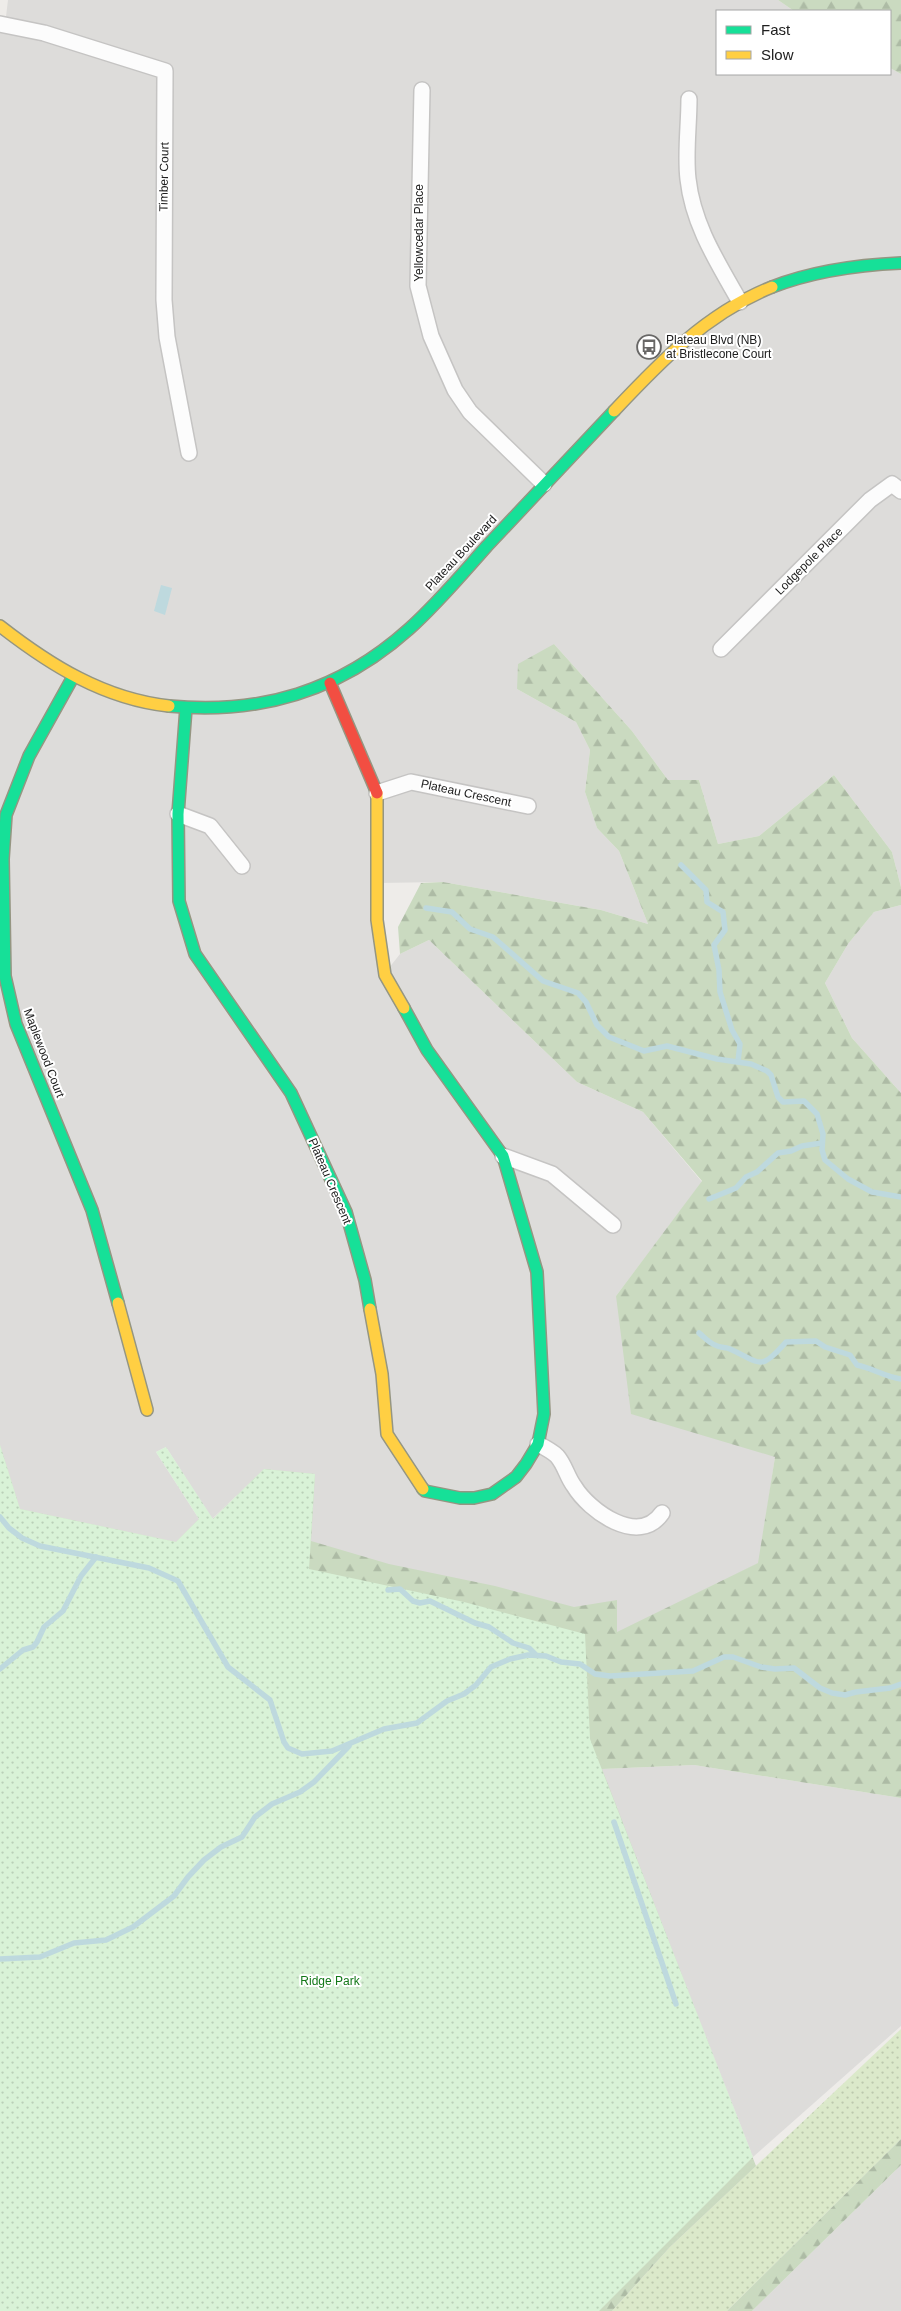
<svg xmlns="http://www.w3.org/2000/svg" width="901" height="2311" viewBox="0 0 901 2311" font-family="Helvetica,sans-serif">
<defs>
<pattern id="grass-dots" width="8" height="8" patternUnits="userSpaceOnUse" patternTransform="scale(1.25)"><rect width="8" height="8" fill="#dbe9ca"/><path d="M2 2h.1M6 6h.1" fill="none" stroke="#bcc8ad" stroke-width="1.8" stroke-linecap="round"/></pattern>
<pattern id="forest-firs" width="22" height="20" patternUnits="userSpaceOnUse" patternTransform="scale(1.25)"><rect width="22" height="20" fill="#cadac0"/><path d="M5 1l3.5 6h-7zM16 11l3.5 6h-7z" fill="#adbba5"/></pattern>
<pattern id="park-dots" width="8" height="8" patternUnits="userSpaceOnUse" patternTransform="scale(1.25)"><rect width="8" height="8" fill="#d9f2d7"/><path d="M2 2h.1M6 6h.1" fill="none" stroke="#bacfb8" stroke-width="1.8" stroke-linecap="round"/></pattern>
</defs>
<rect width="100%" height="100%" fill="#eeece9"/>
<g fill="#dddcda">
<polygon points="8,0 778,0 794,11 717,11 717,74 890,74 890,68 901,74 901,887 892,852 834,775 759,836 718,844 699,780 668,780 632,731 554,644 517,689 576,722 590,750 585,792 597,828 619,851 648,924 601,910 443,882 378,883 385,973 400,954 429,940 577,1082 643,1112 702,1182 616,1296 775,1457 759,1563 617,1633 309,1569 314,1474 264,1469 212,1519 166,1447 156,1452 199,1519 176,1542 20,1509 0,1445 0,24 5,25"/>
<polygon points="901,905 901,1093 852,1038 825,983 848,944 874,912"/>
<polygon points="694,1765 901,1798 901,2026 753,2157 601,1769"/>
<polygon points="901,2165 901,2311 752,2311"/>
</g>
<polygon fill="url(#grass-dots)" points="901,2029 901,2139 727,2311 612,2311 670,2247"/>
<g fill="url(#forest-firs)">
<polygon points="778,0 901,0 901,74 890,68 890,11 794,11"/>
<polygon points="554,644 632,731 668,780 699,780 718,844 759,836 834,775 892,852 901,887 901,905 874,912 848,944 825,983 852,1038 901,1093 901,1798 694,1765 602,1769 756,2166 670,2247 612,2311 0,2311 0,1445 20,1509 176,1542 199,1519 213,1519 264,1469 315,1474 311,1541 389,1564 495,1586 574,1607 617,1600 617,1632 758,1563 775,1457 631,1414 616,1296 702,1181 643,1112 577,1082 429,940 400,954 398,927 421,883 443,882 601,910 648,924 619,851 597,828 585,792 590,750 576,722 517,689 518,664"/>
<polygon points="901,2139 901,2165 752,2311 727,2311"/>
</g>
<polygon fill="url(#park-dots)" points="0,1445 20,1509 176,1542 199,1519 156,1452 166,1447 213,1519 264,1469 315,1474 309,1569 464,1602 585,1634 590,1739 753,2157 599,2311 0,2311"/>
<polygon fill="#bed9de" points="161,585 172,588 165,615 154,611"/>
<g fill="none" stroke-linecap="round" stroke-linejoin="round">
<g stroke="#bed9de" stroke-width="5.5">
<polyline points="681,865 706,890 707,902 723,912 725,930 714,945 719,970 720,992 732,1030 740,1044 738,1061"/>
<polyline points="426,908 452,912 470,929 493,937 543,981 578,993 586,1002 597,1025 609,1037 644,1051 667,1046 717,1059 751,1064 767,1071 771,1075 778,1097 783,1102 804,1101 817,1114 823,1134 822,1150 825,1160 848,1179 872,1192 901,1197"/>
<polyline points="709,1199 736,1188 746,1177 757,1172 778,1153 791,1151 802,1146 822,1143"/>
<path d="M699,1333c5,4 10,10 16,12 5,3 10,2 15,4 31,14 30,23 56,-7l30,-1 9,6 25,8 7,10c15,3 28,12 44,14"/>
<polyline points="0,1517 9,1528 22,1538 40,1546 149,1568 178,1581 228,1667 270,1700 284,1742 288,1748 302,1754 332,1751 384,1729 417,1723 447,1701 464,1694 476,1685 491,1667 510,1659 528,1655 546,1656 561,1662 580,1664 595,1674 610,1676 693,1671 724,1657 733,1657 761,1667 775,1669 794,1668 820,1688 832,1693 845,1695 856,1692 890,1688 901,1684"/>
<polyline points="388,1590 400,1589 413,1601 420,1603 430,1601 475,1623 489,1627 513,1643 529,1648 535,1654"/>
<polyline points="0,1669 23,1650 33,1647 37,1642 44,1627 63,1611 81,1576 96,1557"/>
<polyline points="614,1822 676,2004"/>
<polyline points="0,1959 40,1957 74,1943 106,1940 133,1927 174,1896 188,1877 204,1860 221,1847 242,1837 255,1817 272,1804 300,1792 314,1782 349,1746"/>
</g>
<g stroke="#c5c4c3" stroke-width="18">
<g id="street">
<polyline points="0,24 44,33 165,71 164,300 167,337 189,453"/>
<polyline points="422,90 418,286 431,336 455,390 470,412 544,484"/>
<path d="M689,99c0,26 -4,55 -1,80 5,46 30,84 52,123"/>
<polyline points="721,649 870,500 892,484 901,491"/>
<polyline points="377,793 411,782 528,806"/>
<polyline points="178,814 210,826 242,866"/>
<polyline points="503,1156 552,1174 613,1225"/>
<path d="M538,1444c6,3 14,7 19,12 8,9 10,21 17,30 15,25 65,61 88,27"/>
</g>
</g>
<g stroke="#959682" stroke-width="14">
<g id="fast">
<path d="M772,287c41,-16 85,-22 129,-24"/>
<polyline points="73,677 29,756 6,815 3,859 5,976 16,1024 92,1210 118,1303"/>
<path d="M169,706c92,9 171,-15 240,-77 28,-25 53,-55 78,-83 42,-45 85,-90 127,-135"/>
<polyline points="186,708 178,814 179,901 195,954 291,1093 346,1212 365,1280 370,1309"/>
<polyline points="404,1008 427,1050 503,1156 537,1272 544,1414 538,1444 526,1464 516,1477 492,1494 474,1498 460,1498 425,1491 423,1489"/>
</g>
</g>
<g stroke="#959682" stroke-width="14">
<g id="slow">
<path d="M614,411c47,-50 93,-98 158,-124"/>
<path d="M0,626c50,39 104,73 169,80"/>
<polyline points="377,793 377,920 385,975 404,1008"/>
<polyline points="118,1303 147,1410"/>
<polyline points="370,1309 382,1374 387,1434 423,1489"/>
</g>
</g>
<g stroke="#959682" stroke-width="14">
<polyline id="jam" points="330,683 377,793"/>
</g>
<use href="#street" stroke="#fcfcfc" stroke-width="15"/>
<use href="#fast" stroke="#16e098" stroke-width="11"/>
<use href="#slow" stroke="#ffcf43" stroke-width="11"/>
<use href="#jam" stroke="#f24e42" stroke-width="11"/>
</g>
<defs>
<g id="bus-ring" transform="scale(1.25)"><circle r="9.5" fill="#fff" stroke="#686766" stroke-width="1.5"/><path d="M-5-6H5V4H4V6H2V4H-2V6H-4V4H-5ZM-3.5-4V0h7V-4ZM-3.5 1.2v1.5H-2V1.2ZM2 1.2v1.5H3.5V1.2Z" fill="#686766"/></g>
</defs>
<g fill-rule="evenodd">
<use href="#bus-ring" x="649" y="347"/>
</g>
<g text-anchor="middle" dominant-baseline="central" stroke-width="4" stroke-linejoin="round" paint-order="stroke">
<g font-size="12" fill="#202020" stroke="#fff">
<text transform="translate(164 177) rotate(-89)">Timber Court</text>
<text transform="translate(419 233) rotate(-90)">Yellowcedar Place</text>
<text transform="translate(461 553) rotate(-47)">Plateau Boulevard</text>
<text transform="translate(809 561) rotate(-45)">Lodgepole Place</text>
<text transform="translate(466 793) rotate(12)">Plateau Crescent</text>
<text transform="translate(44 1053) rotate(69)">Maplewood Court</text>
<text transform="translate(330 1181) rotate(67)">Plateau Crescent</text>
</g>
<g font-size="12" fill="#202020" stroke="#fff" text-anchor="start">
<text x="666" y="340">Plateau Blvd (NB)<tspan x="666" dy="14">at Bristlecone Court</tspan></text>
</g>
<g font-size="12" fill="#137818" stroke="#fff">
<text x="330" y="1981">Ridge Park</text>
</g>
</g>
<rect x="716" y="10" width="175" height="65" fill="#ffffff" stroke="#a6a6a6"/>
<rect x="726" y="26" width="25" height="8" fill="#16e098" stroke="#a6a6a6"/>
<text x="761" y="35" font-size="15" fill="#202020">Fast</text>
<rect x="726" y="51" width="25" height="8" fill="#ffcf43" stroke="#a6a6a6"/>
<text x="761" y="60" font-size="15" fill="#202020">Slow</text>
</svg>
